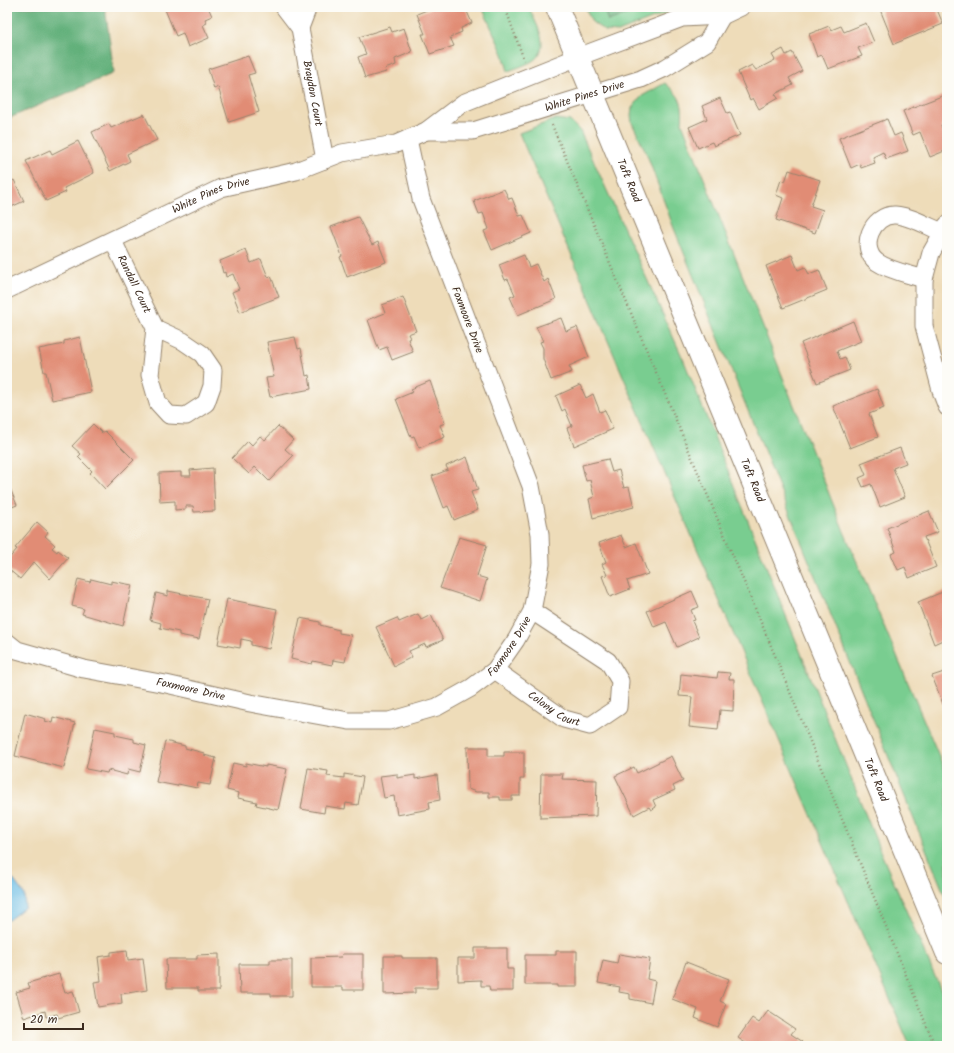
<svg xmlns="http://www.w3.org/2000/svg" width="954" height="1053" viewBox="0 0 954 1053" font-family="Kalam,sans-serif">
<rect width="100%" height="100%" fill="#fdfcf7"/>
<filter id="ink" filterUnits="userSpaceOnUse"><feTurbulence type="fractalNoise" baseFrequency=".025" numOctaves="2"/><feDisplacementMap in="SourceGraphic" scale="8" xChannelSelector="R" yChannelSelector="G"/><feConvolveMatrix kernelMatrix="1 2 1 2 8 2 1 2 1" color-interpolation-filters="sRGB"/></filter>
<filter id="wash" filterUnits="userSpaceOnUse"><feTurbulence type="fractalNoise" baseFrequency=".012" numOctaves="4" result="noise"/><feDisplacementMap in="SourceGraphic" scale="16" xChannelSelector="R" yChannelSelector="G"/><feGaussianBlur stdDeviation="0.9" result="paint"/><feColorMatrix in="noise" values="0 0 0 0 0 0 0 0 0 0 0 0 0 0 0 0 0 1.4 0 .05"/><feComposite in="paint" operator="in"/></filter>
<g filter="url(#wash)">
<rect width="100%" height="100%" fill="#eedcb9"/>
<g fill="#79cd90" stroke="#5a7c57">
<path d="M482,7h47c6,16 23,39 5,53 -7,5 -18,8 -26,11l-5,-17z"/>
<polygon points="585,7 603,7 608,21 641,8 641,7 682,7 618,32 605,31 592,22"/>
<path d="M665,83c15,13 19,19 17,40l161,406 104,246v126l-274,-675 -27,-74 -14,-29 -1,-8 1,-7 10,-12z"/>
<polygon points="556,119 570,121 580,131 684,361 881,853 947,1004 947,1046 910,1046 519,133"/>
</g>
<g fill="#62b07a" stroke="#4e6d4c">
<polygon points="7,7 105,7 114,73 7,119"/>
<polygon points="603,7 641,7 641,9 608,21"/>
</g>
<polygon fill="#69bce5" stroke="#527382" points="7,871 24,894 25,907 7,921"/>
<g id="blocks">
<g fill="#e18c74">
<polygon points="164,7 208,7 212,16 205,19 207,23 203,25 209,38 188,47 183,33 176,36"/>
<polygon points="434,7 465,7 472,23 461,28 462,32 450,37 454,46 430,54 422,34 425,34 417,14"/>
<polygon points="879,7 936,7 943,24 894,44"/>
<polygon points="866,23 874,42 858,48 862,56 828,69 822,55 817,57 809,34 829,26 831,30 841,26 844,32"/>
<polygon points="390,27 392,32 404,28 412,52 395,59 396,65 385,69 386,72 365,78 358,57 366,54 359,37"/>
<polygon points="783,49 786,55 792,52 802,71 789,78 793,85 775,94 778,98 759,109 753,98 750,100 738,72 752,65 756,70 775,60 772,55"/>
<polygon points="248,56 255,73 248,75 259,112 229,122 218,87 214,89 208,69"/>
<polygon points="947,94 947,123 941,125 947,139 947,150 930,157 920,132 913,135 903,111"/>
<polygon points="720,98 727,113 730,112 740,135 714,146 712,142 698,148 689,127 707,119 702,106"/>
<polygon points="144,114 157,140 127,154 130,161 110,171 92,132 109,124 111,128"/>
<polygon points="887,119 894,136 901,133 908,151 886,159 883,152 873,157 875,163 861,168 860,164 851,168 839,138"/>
<polygon points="78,141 94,173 64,188 66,192 46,201 26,161 50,150 52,154"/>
<polygon points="789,170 820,180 811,206 823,210 815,233 776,220 783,198 776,195 781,180 785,182"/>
<polygon points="14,180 24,201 7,209 7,184"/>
<polygon points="504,189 509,199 512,198 519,216 523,215 531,233 492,250 484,231 489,229 483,213 479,214 474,201"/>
<polygon points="358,217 372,245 378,242 386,262 347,277 340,257 342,256 331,227"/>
<polygon points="246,250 251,263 261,259 268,277 271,276 279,297 240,312 232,292 239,289 233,274 226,277 225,272 223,273 220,261"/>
<polygon points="524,255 529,267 536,264 544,282 548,279 556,299 518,315 510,297 515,295 508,279 505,280 499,265"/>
<polygon points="792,255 798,270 805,267 809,274 819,270 827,290 783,308 766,266"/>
<polygon points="403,297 416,331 408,334 410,338 408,339 413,352 392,360 387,347 379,350 368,320 385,313 382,305"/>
<polygon points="561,318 566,331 577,327 589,357 569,366 572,372 551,380 543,359 543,348 540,342 543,341 536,327"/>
<polygon points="853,321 861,341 837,351 840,359 845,357 850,370 817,383 801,343"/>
<polygon points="80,337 91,392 52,400 46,372 44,372 39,349 64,344 64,341"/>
<polygon points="295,337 298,349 301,348 306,376 309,375 311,389 270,397 266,378 274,377 267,342"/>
<polygon points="430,381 445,423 440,425 445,437 419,448 414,436 411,437 396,399 413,392 411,389"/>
<polygon points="580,385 586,398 593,394 600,412 605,410 613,429 574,446 567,428 572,426 565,409 562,411 556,396"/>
<polygon points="877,389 884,408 869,414 878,437 850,448 833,406"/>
<polygon points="93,424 102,433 105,431 134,460 105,489 90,473 92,471 78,457 81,454 72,446"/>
<polygon points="278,426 293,440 285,449 293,456 269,481 255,467 249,474 232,458 248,441 252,445 260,436 265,440"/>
<polygon points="900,448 906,463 893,468 905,497 880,507 871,484 863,487 859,478 866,475 861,463"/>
<polygon points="467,457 478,490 471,492 478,510 454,520 448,506 444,508 432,476 448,470 446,466"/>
<polygon points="608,459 612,472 619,470 624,488 629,487 634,507 593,518 589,499 594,497 590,480 586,481 582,465"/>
<polygon points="213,468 215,511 194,512 193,506 186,506 186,509 175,510 175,501 160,502 159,473 181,472 181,476 191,476 190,470"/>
<polygon points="7,481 17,505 7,509"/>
<polygon points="929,511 938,532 924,537 936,567 909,578 905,567 898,570 891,554 896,552 887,528"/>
<polygon points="37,522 48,532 45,536 55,545 52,548 57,552 58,550 68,558 50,579 34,562 20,579 7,568 7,561 17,549 15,548"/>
<polygon points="621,535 626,547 636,543 648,574 627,581 630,589 610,597 602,576 607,575 602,564 606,562 599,543"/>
<polygon points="459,537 487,545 477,576 487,579 480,601 440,588"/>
<polygon points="78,579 90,582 91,579 111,584 111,581 132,585 123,626 82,614 84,609 72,606"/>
<polygon points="168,591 208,599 199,639 179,635 179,632 160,628 161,623 150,620 156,593 168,596"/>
<polygon points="692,591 699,607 691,610 695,620 692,621 699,637 677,647 666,622 654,627 647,611"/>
<polygon points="945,591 947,596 947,638 934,644 918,602"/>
<polygon points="227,599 277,609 269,649 251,645 251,641 241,639 240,648 218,644"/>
<polygon points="418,614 421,620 431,615 443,640 426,647 425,644 409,651 412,657 394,666 376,627 397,618 399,622"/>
<polygon points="300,618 320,622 320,625 339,630 339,633 351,635 345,662 333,660 332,665 313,661 312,664 291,659"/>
<polygon points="947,671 947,714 932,676"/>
<polygon points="718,672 730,673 729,679 734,679 733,711 720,710 718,730 689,727 692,697 679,696 681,674 717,678"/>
<polygon points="25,713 46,719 45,721 52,723 53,717 75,723 64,768 15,756"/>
<polygon points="95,728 115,732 115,735 134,739 134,742 146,745 140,772 128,769 127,775 108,770 107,773 86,769"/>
<polygon points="165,741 185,746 185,748 204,753 204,755 216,758 210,785 198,783 197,788 178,784 177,786 156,782"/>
<polygon points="467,747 488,747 488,756 504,756 504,752 524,752 524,779 520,779 520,796 512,796 512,800 500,800 500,797 489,797 489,792 476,792 468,789"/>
<polygon points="671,756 683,781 673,786 675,790 653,800 656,807 651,810 649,807 634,815 615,776 634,767 637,773"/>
<polygon points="233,763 246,766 246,763 266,767 266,765 287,769 278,810 256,805 257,802 238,798 239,793 227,790"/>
<polygon points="308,768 328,771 327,776 344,778 344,774 363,777 358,805 346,803 345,809 325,806 324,813 301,809"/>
<polygon points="397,774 397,778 415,775 415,779 437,775 440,800 429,802 430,809 397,815 394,796 384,798 380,776"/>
<polygon points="541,774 563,774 562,779 597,780 596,816 540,818"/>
<polygon points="475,948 507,948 507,969 513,969 513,991 490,991 489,986 481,986 481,980 458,981 458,958 475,958"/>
<polygon points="127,950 128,960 143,958 147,990 121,994 122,1003 98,1007 94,982 101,981 98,957 111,955 111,952"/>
<polygon points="556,951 577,951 577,987 557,987 557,985 525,985 525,955 556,955"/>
<polygon points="219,954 219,991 198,991 198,988 167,988 166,959 197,959 197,955"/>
<polygon points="342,954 363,954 363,990 343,990 343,987 311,987 311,958 341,957"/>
<polygon points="619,954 650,959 647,979 655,981 651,1003 630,999 630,994 619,992 620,987 598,983 603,960 617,963"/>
<polygon points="384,956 402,956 402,958 437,958 437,988 415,988 415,993 384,994"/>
<polygon points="270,960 292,960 292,996 271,996 271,993 240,993 239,964 270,964"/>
<polygon points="686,962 729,979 720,1001 726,1004 717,1027 695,1018 698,1009 672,999"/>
<polygon points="59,974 65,993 73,991 79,1012 58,1018 57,1014 46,1017 45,1011 24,1018 16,992 30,988 28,983"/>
<polygon points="768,1011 795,1029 791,1034 803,1042 800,1046 750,1046 738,1038 752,1018 759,1023"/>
</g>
</g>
</g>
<g filter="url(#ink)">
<use href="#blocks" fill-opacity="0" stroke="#94836c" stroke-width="1"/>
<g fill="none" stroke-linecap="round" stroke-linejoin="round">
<g stroke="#94836c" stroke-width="19">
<g id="minor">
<path id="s1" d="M284,7l16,21 25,132"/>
<polyline points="300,28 308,7"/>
<path id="s2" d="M426,131h47l168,-52 24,-11 42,-26 15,-26"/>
<polyline points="947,225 931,253 924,279 924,326 942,394 947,407"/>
<path id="s3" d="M113,241l42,87 -5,47 8,28 11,12 17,1 20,-13 6,-17 1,-16 -11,-16 -19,-13 -28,-13"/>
<path d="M924,279c-15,-5 -34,-8 -47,-17 -19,-14 -5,-48 18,-47 16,1 32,11 47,17"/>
<path id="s4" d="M7,290l214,-102 75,-17 46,-18 54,-9 30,-13 37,-28 115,-46 104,-39 40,-2 19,-9"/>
<path id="s5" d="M7,642l10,8 67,19 82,15 84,19 99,18h40l48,-14 34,-19 24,-18 21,-30 16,-29 9,-47 -1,-30 -9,-48 -110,-287 -13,-60"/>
<path id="s6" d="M495,670l69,49 26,7 28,-19 2,-26 -12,-20 -76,-50"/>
</g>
</g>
<g stroke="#94836c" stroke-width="24">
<g id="tertiary">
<path id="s7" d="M557,7l390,946"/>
</g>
</g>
<g stroke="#94836c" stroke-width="2.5" stroke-dasharray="1 3" stroke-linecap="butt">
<polyline points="505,7 524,60"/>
<polyline points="552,125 776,658 935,1046"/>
</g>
<use href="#minor" stroke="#fff" stroke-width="17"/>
<use href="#tertiary" stroke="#fff" stroke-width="22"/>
</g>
</g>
<g text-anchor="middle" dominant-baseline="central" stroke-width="3" stroke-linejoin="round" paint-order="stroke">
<g font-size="11" fill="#3b2a1e" stroke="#fdfcf7">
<text stroke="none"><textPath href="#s1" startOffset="93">Braydon Court</textPath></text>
<text stroke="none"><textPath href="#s2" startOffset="164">White Pines Drive</textPath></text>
<text stroke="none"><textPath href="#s7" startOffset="188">Taft Road</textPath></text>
<text stroke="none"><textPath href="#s4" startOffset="225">White Pines Drive</textPath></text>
<text stroke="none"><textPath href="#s3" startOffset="48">Randall Court</textPath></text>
<text transform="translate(467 320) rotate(69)">Foxmoore Drive</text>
<text stroke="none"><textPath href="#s7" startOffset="512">Taft Road</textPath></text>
<text stroke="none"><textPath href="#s5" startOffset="539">Foxmoore Drive</textPath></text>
<text stroke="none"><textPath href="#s5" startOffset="191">Foxmoore Drive</textPath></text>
<text stroke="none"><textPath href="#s6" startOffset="71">Colony Court</textPath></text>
<text stroke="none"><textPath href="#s7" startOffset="836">Taft Road</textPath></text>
</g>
</g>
<rect width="954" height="1053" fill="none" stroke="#fdfcf7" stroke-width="24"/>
<path d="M24 1023v6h59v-6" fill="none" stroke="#3b2a1e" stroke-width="2"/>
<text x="30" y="1023" font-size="12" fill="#3b2a1e" stroke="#fdfcf7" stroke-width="3" paint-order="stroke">20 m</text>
</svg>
